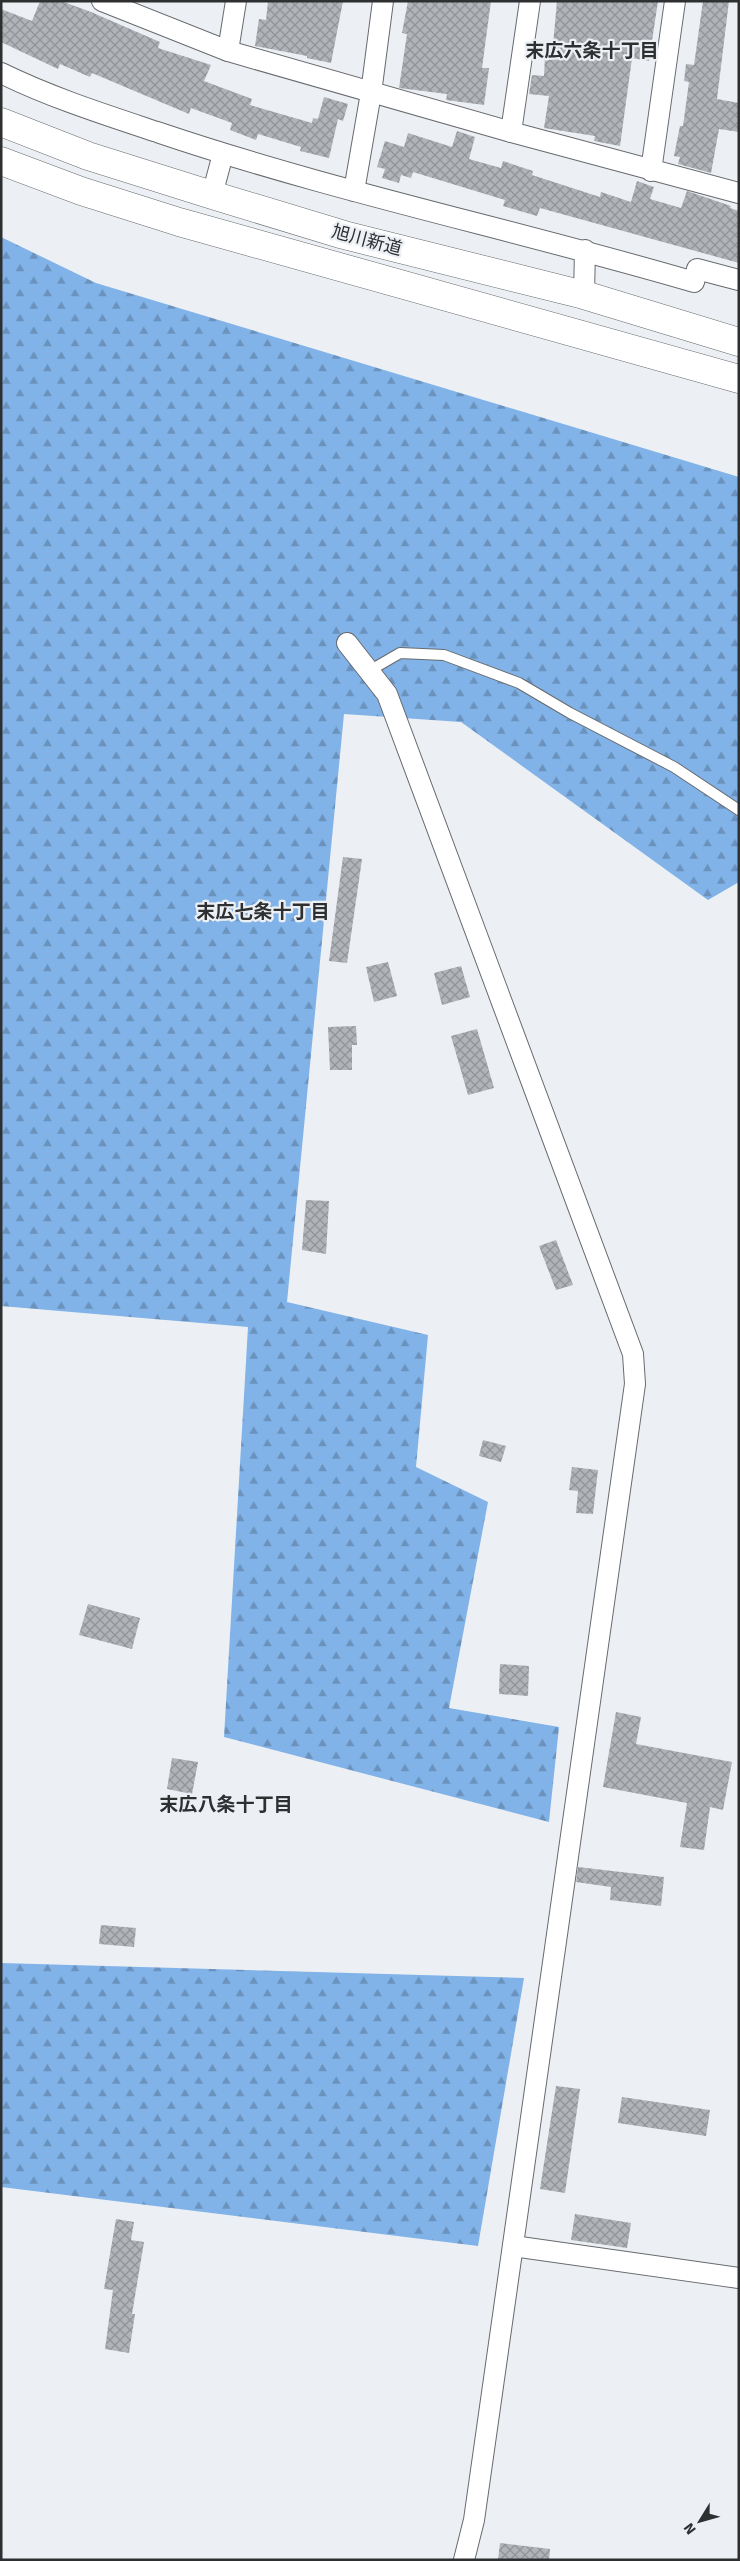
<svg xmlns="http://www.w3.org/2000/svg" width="740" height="2561" viewBox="0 0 740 2561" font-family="Signika,'Noto Sans JP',sans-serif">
<defs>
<pattern id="forest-firs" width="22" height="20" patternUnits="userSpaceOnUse" patternTransform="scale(1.25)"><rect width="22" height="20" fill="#81b3e9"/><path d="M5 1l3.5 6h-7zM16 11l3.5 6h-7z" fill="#6a92bd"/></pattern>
<pattern id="building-cross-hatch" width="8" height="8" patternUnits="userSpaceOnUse" patternTransform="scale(1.25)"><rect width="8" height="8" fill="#b0b4b9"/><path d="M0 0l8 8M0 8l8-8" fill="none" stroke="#909397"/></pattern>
</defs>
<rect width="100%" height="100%" fill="#ecf0f4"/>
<g fill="url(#forest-firs)">
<polygon points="1,237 96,283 739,477 739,882 708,900 461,722 344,714 287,1302 428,1335 416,1467 488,1502 449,1708 559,1727 549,1822 224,1737 248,1327 1,1306"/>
<polygon points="1,1963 524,1978 478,2246 1,2187"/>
</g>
<g fill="url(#building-cross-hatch)">
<polygon points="40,1 61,1 91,12 160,42 158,48 211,65 204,81 252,99 250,105 312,123 313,118 318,119 324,97 348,104 343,121 338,119 329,158 300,151 301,147 258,134 256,140 230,130 232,123 191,108 189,114 92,73 90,77 60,64 58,69 1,42 1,9 32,21"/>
<polygon points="268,1 343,1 331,63 307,58 307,56 255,46 259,19 266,20"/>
<polygon points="408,1 491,1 482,68 489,68 484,105 446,100 447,94 399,88 407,34 402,33"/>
<polygon points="557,1 658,1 649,61 632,58 620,146 594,141 595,136 544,128 549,96 529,94 532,75 544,76 545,56 552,56"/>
<polygon points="703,1 729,1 717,99 739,103 739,132 719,129 711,173 678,164 680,157 674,156 680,126 683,126 689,82 684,81 686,64 694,65"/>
<polygon points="457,131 475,137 469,159 501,168 503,161 533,171 532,175 600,197 601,192 631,202 637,181 654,187 650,199 681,208 687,191 731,206 730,208 739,211 739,263 540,208 537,216 503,206 505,200 413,172 411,178 401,175 399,183 382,178 385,169 377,167 385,141 404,147 408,133 452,147"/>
<polygon points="343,857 362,859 347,963 329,961"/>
<polygon points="388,962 397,996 374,1002 366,967"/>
<polygon points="461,966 470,997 442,1005 434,973"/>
<polygon points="356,1026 357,1045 352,1045 352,1070 330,1070 328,1027"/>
<polygon points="477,1029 494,1088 468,1095 451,1036"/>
<polygon points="306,1200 329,1201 326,1254 302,1250"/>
<polygon points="556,1240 573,1285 556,1290 539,1246"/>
<polygon points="483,1440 506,1446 501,1462 479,1456"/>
<polygon points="572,1467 598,1470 593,1514 576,1513 578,1491 569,1490"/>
<polygon points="88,1604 140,1618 132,1649 79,1635"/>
<polygon points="500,1664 529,1666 528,1696 499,1694"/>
<polygon points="616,1712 641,1717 636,1744 732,1762 723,1810 710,1807 704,1850 680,1847 687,1803 603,1787"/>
<polygon points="172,1758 198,1762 192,1794 167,1789"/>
<polygon points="578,1867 664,1877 661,1906 610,1900 611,1887 576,1882"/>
<polygon points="101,1925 136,1928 134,1947 99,1944"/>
<polygon points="556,2086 580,2089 565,2193 540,2189"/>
<polygon points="622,2097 710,2110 706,2136 618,2123"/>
<polygon points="575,2214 631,2223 627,2248 571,2240"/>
<polygon points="116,2219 134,2222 131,2240 144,2242 132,2314 135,2314 129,2353 105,2349 113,2290 104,2289"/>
<polygon points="500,2543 550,2549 549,2560 498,2560"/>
</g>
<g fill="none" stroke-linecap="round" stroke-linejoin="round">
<g stroke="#676a6e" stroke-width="12">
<polyline id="service" points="369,671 400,653 444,655 519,683 570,713 674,767 739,810"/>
</g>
<g stroke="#676a6e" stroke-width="22">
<g id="minor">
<polyline points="102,1 228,51 511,132 739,193"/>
<polyline points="228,51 236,1"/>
<path d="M1,73c51,25 105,42 159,60 175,59 357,97 534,149l3,-13 42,11"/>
<polyline points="511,132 530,1"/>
<polyline points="651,171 675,1"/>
<polyline points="354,191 371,93 383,1"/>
<polyline points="212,195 223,154"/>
<polyline points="584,295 585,250"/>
<polyline points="347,643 387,694 633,1354 635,1384 474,2520 464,2560"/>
<polyline points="513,2246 739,2278"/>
</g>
</g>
<g stroke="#676a6e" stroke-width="29">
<g id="trunk">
<polyline points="1,122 88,156 212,195 344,235 584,295 739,342"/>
<polyline points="1,161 81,191 179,222 739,379"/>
</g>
</g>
<use href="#service" stroke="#fff" stroke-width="10"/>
<use href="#minor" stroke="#fff" stroke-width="20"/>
<use href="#trunk" stroke="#fff" stroke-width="28"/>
</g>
<g text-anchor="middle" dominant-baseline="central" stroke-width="4.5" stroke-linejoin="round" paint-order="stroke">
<g font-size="18" fill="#2d2f31" stroke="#ecf0f4">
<text transform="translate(367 240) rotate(15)">旭川新道</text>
</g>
<g font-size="19" font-weight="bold" fill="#2d2f31" stroke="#ecf0f4">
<text x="592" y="51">末広六条十丁目</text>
<text x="263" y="912">末広七条十丁目</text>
<text x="226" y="1805">末広八条十丁目</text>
</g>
</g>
<rect width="740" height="2561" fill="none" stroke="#2d2f31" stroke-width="5"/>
<g transform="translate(700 2521) rotate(233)" stroke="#ecf0f4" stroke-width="4" paint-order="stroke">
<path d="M0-4L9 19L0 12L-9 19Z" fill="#2d2f31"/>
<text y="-8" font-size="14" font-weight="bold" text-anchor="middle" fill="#2d2f31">N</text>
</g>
</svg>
